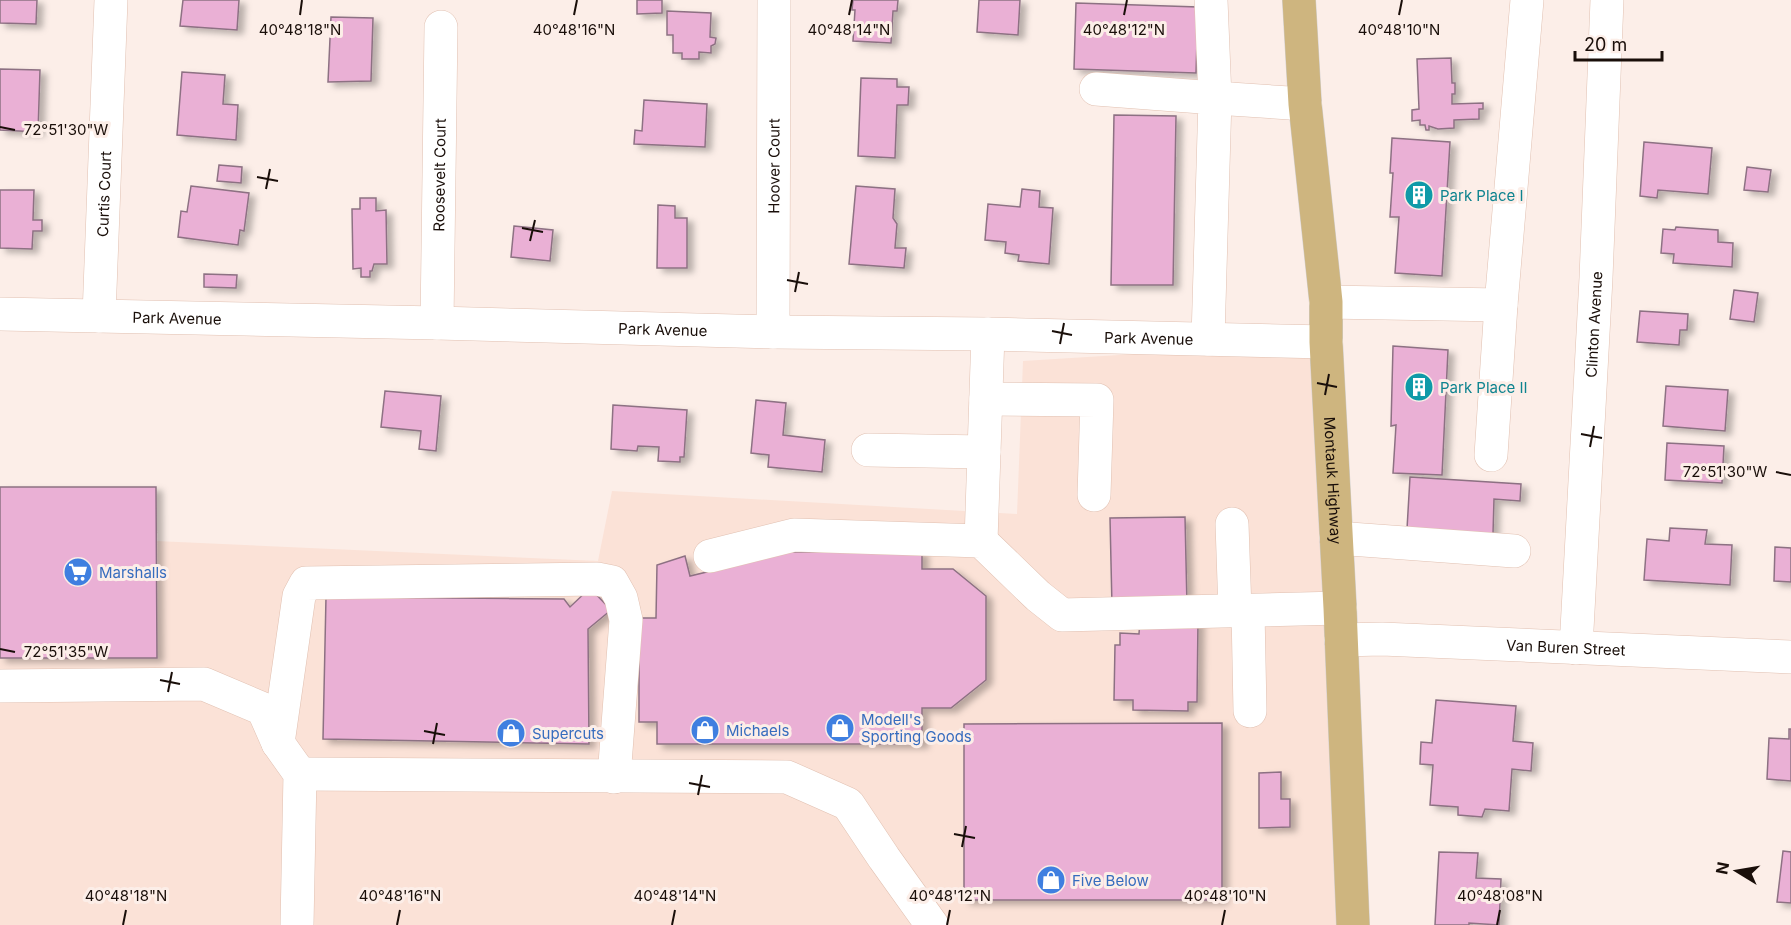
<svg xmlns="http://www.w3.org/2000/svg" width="1791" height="925" viewBox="0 0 1791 925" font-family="Inter,sans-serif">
<defs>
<filter id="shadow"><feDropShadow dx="6" dy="4" stdDeviation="3" flood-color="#0004"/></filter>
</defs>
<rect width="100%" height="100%" fill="#fceee8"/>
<polygon fill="#fbe2d7" points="1326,342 1353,925 0,925 0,534 598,561 612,491 1017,514 1023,361"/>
<g fill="#eab0d5" stroke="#8d7183" stroke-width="1.5" filter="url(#shadow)">
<polygon points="0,0 37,0 36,24 0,23"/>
<polygon points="183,0 239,0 237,30 180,26"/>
<polygon points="637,0 662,0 662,13 637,14"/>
<polygon points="853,0 898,0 897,11 893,11 891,43 853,41 855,10 852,10"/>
<polygon points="979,0 1020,0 1018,35 977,32"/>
<polygon points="1076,3 1198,7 1196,73 1074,69"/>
<polygon points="667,11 711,13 710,37 716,38 715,44 711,46 711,53 699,52 699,59 682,59 682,53 673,53 673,35 667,35"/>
<polygon points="331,17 373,18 371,81 328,82"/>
<polygon points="1451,58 1452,83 1455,83 1455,94 1452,94 1452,104 1483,103 1483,109 1479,109 1479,119 1454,120 1454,128 1438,129 1429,126 1429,130 1426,130 1425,125 1420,125 1420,120 1412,121 1412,110 1419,109 1417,59"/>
<polygon points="0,69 40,70 38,132 0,130"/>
<polygon points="182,72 225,75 223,104 238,105 236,140 177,135"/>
<polygon points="861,78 897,79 897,87 909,87 908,105 897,105 895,158 858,156"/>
<polygon points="644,100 707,104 705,147 634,144 635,130 642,131"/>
<polygon points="1114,115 1176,116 1173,285 1111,285"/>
<polygon points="1392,138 1450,142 1442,276 1395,273 1399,217 1390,217 1393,173 1390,173"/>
<polygon points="1644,142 1712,148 1708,194 1658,190 1657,198 1640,196"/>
<polygon points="219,165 242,167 241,183 217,181"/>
<polygon points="1747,167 1771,170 1768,192 1744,190"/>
<polygon points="191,186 249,193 244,231 240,230 238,245 178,237 181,211 187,212"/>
<polygon points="856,186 895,189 893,218 897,224 895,248 906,248 904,268 849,264"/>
<polygon points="1022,189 1040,191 1039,207 1053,208 1049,264 1018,261 1019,255 1005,253 1006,242 985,240 988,204 1020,207"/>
<polygon points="0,190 34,190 33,220 42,220 42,231 33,231 32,249 0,248"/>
<polygon points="360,198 376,198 376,211 386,210 387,264 374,264 372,271 370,271 370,277 361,277 361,268 353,269 352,209 360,209"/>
<polygon points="658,205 675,206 675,218 687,218 687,268 657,268"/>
<polygon points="514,226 553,230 550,261 511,257"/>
<polygon points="1676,227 1718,230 1718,242 1733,243 1732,267 1673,263 1674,254 1661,253 1663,229 1675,230"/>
<polygon points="204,274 237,275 236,288 204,287"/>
<polygon points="1734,290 1758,293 1754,322 1730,319"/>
<polygon points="1640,311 1688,314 1687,330 1680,330 1679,345 1637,342"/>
<polygon points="1393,346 1448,350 1442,475 1393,473 1396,425 1391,426"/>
<polygon points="1666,386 1728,390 1725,431 1663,426"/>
<polygon points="385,391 441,396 436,451 419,449 421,431 381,427"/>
<polygon points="756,400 786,403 783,435 825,440 822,472 768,467 769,455 751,453"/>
<polygon points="613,405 687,410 684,457 680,457 680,462 658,461 659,447 638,446 637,451 611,449"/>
<polygon points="1667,443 1724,446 1722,483 1665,480"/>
<polygon points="1410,477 1521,484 1520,501 1494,499 1493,534 1407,529"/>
<polygon points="0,487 156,487 157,658 0,658"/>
<polygon points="1185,517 1187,606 1112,607 1110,518"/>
<polygon points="1670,528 1707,530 1705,544 1732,545 1730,585 1644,580 1647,539 1669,541"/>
<polygon points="1775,547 1791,548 1791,582 1774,581"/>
<polygon points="922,551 922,569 953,569 986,596 986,680 951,708 922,708 922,744 657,744 657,722 639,722 639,618 656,618 657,565 685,556 690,576 790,552"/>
<polygon points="590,588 611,610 588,629 589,744 323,739 326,597 564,599 570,607"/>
<polygon points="1140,619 1198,620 1197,702 1188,702 1188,711 1133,710 1133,700 1114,700 1115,645 1120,645 1120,633 1139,634"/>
<polygon points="1436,700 1516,706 1513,741 1533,743 1531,771 1512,769 1509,811 1485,809 1482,817 1458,815 1458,807 1430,805 1433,765 1420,764 1421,742 1432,743"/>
<polygon points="1222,723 1222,900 964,900 964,724"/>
<polygon points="1789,729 1791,729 1791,781 1767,779 1769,738 1789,739"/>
<polygon points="1281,772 1281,799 1290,799 1290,827 1259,828 1259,773"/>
<polygon points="1783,851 1791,852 1791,903 1777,902"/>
<polygon points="1439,852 1478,853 1476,878 1501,879 1499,925 1469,923 1469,925 1435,925"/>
</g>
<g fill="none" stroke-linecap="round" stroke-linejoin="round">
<g stroke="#e1c0b1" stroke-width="34">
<g id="minor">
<polyline points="1211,0 1215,98 1305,104"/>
<polyline points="1096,89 1215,98 1208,339"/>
<polyline points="1326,302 1501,305"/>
<path id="s1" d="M0,314l437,9 336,9 215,2 338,8"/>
<path id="s2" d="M99,316l12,-316"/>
<path id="s3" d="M437,323l4,-296"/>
<path id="s4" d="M773,332l1,-332"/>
<polyline points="986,399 1097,400 1094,495"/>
<polyline points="868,450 984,452"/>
<polyline points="1491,455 1501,305 1527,0"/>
<polyline points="1232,524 1235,611"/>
<polyline points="1336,538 1514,551"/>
<polyline points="981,541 988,334"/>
<polyline points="710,556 794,535 981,541 1038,596 1062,615 1340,608"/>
<polyline points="1248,611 1250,711"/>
<path id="s5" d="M1341,640l41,-1 409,18"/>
<path id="s6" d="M1576,648l20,-370 11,-278"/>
<polyline points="0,686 204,684 263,709 278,743 300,774 297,925"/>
<polyline points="278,743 299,596 306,583 597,579 612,582 621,598 626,620 614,777"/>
<polyline points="300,774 787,777 848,804 884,858 932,925"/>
</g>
</g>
<g stroke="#d1cfce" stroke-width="34">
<g id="major">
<path id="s7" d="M1299,0l6,104 21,198v40l14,266 13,317"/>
</g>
</g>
<use href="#minor" stroke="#fff" stroke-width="33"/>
<use href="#major" stroke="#ceb57f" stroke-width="33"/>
</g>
<path fill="none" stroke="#190e09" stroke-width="2" d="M300,15l2,-15M574,15l3,-15M849,15l3,-15M1124,15l3,-15M1399,15l3,-15M0,127l15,3M257,177l21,4M266,189l4,-20M522,228l21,4M530,241l5,-21M787,280l21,4M795,292l4,-20M1052,331l20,4M1060,344l4,-21M1317,383l20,4M1325,395l4,-21M1581,434l21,4M1590,447l4,-21M1776,472l15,3M0,649l15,3M160,680l20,4M168,692l4,-20M424,731l21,4M433,744l4,-21M689,783l21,4M698,795l4,-20M954,834l21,4M962,847l4,-21M123,925l3,-15M397,925l3,-15M672,925l3,-15M947,925l3,-15M1222,925l3,-15M1497,925l3,-15"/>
<defs>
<g id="building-disc" transform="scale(1.5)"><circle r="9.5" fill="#0f9aa8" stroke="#fceee8"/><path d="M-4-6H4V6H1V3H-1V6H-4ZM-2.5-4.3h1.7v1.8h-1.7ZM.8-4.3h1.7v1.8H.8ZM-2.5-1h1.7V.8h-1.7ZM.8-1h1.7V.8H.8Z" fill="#fff"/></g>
<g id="supermarket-disc" transform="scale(1.5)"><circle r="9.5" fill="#3f7fe0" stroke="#fceee8"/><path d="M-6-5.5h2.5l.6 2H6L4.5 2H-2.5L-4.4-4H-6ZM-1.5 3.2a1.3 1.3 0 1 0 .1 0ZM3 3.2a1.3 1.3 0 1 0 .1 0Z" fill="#fff"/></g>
<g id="shop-disc" transform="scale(1.5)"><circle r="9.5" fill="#3f7fe0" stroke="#fceee8"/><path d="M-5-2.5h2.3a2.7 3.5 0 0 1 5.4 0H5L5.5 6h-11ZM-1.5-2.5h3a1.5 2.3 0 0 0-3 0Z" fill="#fff"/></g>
</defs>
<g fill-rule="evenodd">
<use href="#building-disc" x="1419" y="195"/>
<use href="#building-disc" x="1419" y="387"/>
<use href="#supermarket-disc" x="78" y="572"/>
<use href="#shop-disc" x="840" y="728"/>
<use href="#shop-disc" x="705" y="730"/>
<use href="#shop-disc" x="511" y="733"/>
<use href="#shop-disc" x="1051" y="880"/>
</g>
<g text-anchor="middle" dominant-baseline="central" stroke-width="6" stroke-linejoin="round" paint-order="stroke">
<g font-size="15" fill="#190e09" stroke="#fceee8">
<text stroke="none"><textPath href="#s4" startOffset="166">Hoover Court</textPath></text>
<text stroke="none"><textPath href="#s3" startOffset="148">Roosevelt Court</textPath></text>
<text stroke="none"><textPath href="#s2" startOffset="122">Curtis Court</textPath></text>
<text stroke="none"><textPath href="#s1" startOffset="177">Park Avenue</textPath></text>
<text stroke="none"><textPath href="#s6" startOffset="324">Clinton Avenue</textPath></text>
<text stroke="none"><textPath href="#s1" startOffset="663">Park Avenue</textPath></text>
<text stroke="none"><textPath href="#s1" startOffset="1149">Park Avenue</textPath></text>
<text stroke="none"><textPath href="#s7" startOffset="482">Montauk Highway</textPath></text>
<text stroke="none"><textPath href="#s5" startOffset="225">Van Buren Street</textPath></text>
</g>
<g font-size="15" fill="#0d838f" stroke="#fceee8" text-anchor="start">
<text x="1440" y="195">Park Place I</text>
<text x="1440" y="387">Park Place II</text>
</g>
<g font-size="15" fill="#366cbe" stroke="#fceee8" text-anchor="start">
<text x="99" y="572">Marshalls</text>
<text x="861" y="719">Modell's<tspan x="861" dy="17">Sporting Goods</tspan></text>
<text x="726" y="730">Michaels</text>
<text x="532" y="733">Supercuts</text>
<text x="1072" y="880">Five Below</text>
</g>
</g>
<g font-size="15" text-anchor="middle" fill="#190e09" stroke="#fceee8" stroke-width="6" stroke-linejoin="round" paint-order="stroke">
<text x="300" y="35">40°48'18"N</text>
<text x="574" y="35">40°48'16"N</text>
<text x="849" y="35">40°48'14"N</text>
<text x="1124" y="35">40°48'12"N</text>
<text x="1399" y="35">40°48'10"N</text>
<text x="66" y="135">72°51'30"W</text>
<text x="1725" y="477">72°51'30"W</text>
<text x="66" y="657">72°51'35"W</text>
<text x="126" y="901">40°48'18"N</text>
<text x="400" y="901">40°48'16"N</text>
<text x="675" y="901">40°48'14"N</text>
<text x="950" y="901">40°48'12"N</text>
<text x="1225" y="901">40°48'10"N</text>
<text x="1500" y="901">40°48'08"N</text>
</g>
<g transform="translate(1737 871) rotate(281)" stroke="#fceee8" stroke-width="4.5" paint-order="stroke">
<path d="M0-4.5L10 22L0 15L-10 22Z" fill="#190e09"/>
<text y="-9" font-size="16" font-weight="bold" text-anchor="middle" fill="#190e09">N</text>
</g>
<path d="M1575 51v9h87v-9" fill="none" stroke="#190e09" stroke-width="3"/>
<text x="1584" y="51" font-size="18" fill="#190e09" stroke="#fceee8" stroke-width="4.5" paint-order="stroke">20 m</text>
</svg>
